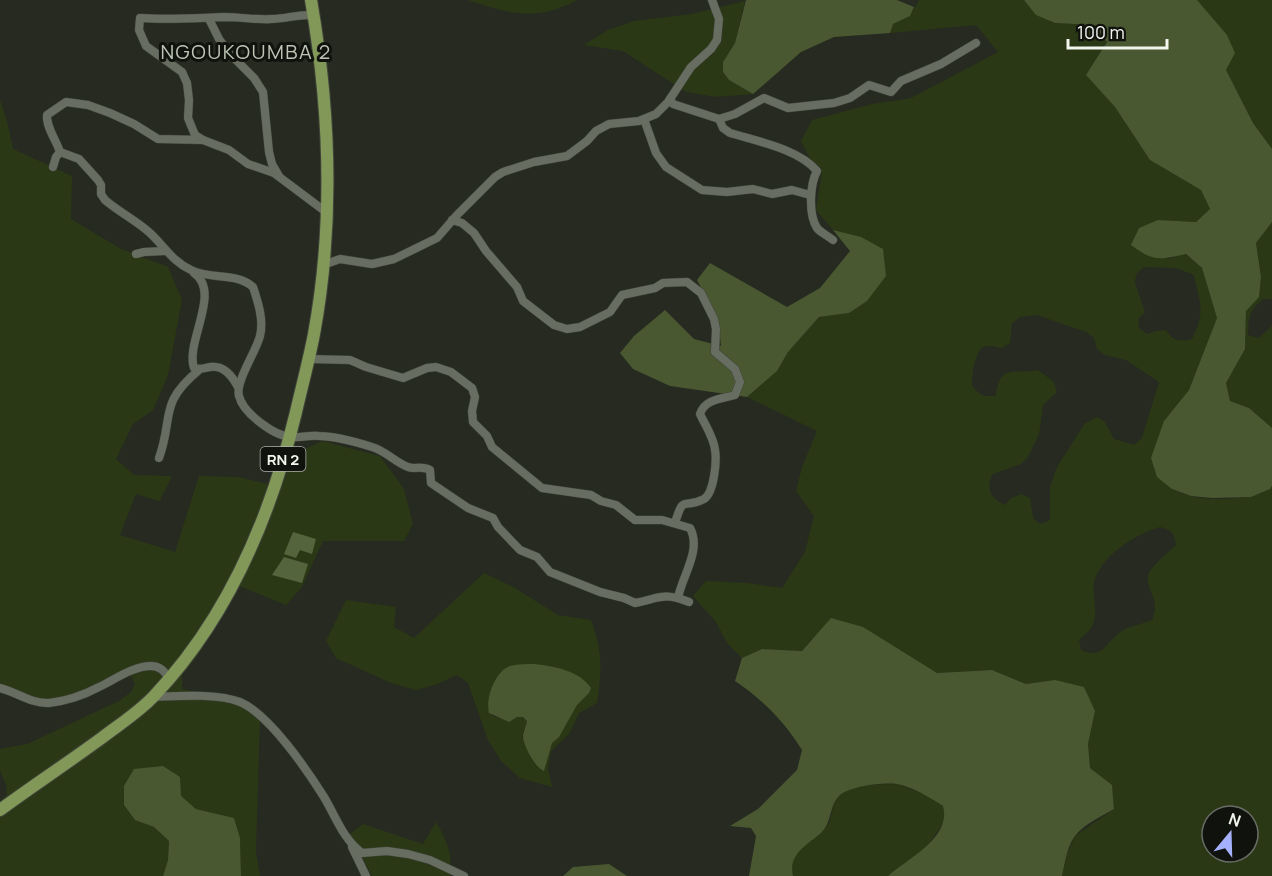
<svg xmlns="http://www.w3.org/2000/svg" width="1272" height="876" viewBox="0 0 1272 876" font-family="Manrope,sans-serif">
<rect width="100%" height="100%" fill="#262a20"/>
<g fill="#2b3815" fill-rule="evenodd">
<path d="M468,0h109c-41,22 -67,14 -109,0z"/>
<path d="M919,0h105l13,15 18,8 40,2 12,16 -20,35 28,31 35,53 51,30 9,19 -14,13 -38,-2 9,39 18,-5 17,14 15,50 -28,72 -25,31 8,68c6,3 12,5 18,7 18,5 68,5 82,-10v390h-210l5,-22 8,-18 39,-27 -2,-24 -22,-17 -2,-24 7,-33 -40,-31 -29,4 -34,-14 -55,3 -37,-21 -88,-13 -10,12 -40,-2 -20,9 -15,-15 -11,-21 -23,-26 13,-15 41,2 35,5 23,-36 9,-36 -18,-25 6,-24 15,-36 -70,-34 30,-26 11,-19 31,-35 30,-4 18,-12 -7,-64 -27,-7 -17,-20 6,-39 -13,-14 -8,-16 11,-21 60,-16 39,-6 87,-46 -22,-27 -86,8 3,-9 17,-8zM1144,267l32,1 18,7c6,29 12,36 -2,64 -13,3 -19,2 -26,-9l-10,1 -9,3 -8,-6 -1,-9 7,-7 -10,-29 1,-9zM1037,315l49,17 8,6 3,11 8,6 21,5 33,22 -17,56 -8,7 -20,-6 -9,-17 -8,-5 -12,6 -28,44 -7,20v33l-10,4 -7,-6 -3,-20 -9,-4 -10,4 -6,7c-15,-7 -20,-17 -12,-31l28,-10 7,-7 11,-23 4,-29 14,-13 -3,-10 -16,-12c-21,5 -39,-7 -42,25 -12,3 -17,0 -24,-10 1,-14 1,-26 10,-38l10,-1 10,2 8,-5 2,-20 8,-6zM1160,527c12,3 14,6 16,18 -7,6 -24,21 -27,28 -7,15 13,23 3,47 -10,4 -23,6 -32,12 -14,11 -18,28 -39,18l-2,-10c4,-4 11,-9 13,-14 7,-11 0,-29 2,-42 4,-27 42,-50 66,-57zM1212,816h36v36h-36z"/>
<polygon points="1197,0 1272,0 1272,149 1253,123 1226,70 1235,53"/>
<polygon points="745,1 735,43 723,62 723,72 729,80 753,94 716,97 686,92 623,51 584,45 608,30 634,21 692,14"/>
<polygon points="0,100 7,121 13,149 72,176 71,219 121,249 168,267 182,300 168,375 153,410 133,424 116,459 134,475 172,476 160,501 136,494 120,535 175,552 199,476 238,477 281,487 295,454 322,441 380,456 404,489 413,524 404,541 323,541 302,587 286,605 239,586 198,655 182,675 182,689 243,702 260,718 256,852 260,876 241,876 240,838 234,818 196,809 181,797 124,786 124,805 135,820 154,827 169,841 168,860 163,876 0,876 0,801 7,795 6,785 0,771 0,749 27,744 119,701 131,692 135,684 131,676 106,681 71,698 43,705 0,689"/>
<path d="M1272,222v77h-9c-15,13 -14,17 -15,36l11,3 13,-12v102l-23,-20 -19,-7 -4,-18 19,-34 1,-38 13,-15 2,-19 -5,-34z"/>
<path d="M484,573l31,15 43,27 33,5c12,32 11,51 6,83l-18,10 -10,21 -18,17 -3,17 4,19 -32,-9 -19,-17 -13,-21 -20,-57 -11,-8 -22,10 -19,5 -25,-7 -55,-25 -10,-17 20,-41 50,7 -2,20 20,11zM535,664l21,3 21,8 12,18 -12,12 -18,31 -7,7 -4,9 -1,10 -14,-1 -11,-25 5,-15 -4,-4c-8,0 -17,3 -24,1 -22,-4 -5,-33 1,-45z"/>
<path d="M897,784l29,11 17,11 3,10 -4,9 -18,26 -36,25h-95c-7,-28 21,-31 34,-50 6,-9 4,-22 12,-30 14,-14 40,-11 58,-12z"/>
<path d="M436,822c11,19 17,32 14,54h-78l-22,-42 13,-10 60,20z"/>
</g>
<g fill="#495831">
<polygon points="746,0 897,0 914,7 910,16 893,24 890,33 834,37 801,52 753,94 729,80 723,72 723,62 735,43"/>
<path d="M1024,0h173l30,35 8,18 -9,17 27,53 19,26v73l-16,21 5,34 -2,20 -13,14 -1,38 -19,34 4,18 19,7 23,20v58l-2,3 -19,8 -39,1 -21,-2 -19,-7 -15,-12 -6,-19 13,-37 25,-31 28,-72 -15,-50 -16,-14c-27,6 -32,8 -55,-9l8,-17 19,-8 38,2 14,-13 -9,-19 -51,-30 -35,-53 -29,-32 21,-33 -12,-17 -40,-2 -19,-8z"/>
<polygon points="833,230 861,237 883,249 886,276 867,301 849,313 819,317 788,352 777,371 747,397 670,386 633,369 620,353 634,336 665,310 694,339 721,346 718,319 697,280 710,263 787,307 820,288 850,251"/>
<path d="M831,618l32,9 74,46 55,-3 34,14 29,-4 29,7 11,24 -7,33 2,24 22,17 2,24c-12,7 -30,15 -39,27 -8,10 -10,27 -13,40h-174c19,-17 64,-38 55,-70 -14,-9 -30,-19 -46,-22 -14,-2 -48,2 -58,12 -10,10 -7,27 -18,37 -15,13 -33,21 -28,43h-44l7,-40 -5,-8 -21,-2 28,-17 39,-39 5,-20c-17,-28 -40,-51 -67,-69l7,-23 20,-9 40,2z"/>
<path d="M535,664c19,2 45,7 56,24l-2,5 -12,12 -18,32 -7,6 -8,28c-9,-3 -22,-28 -21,-36 1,-5 3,-9 4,-14l-4,-4h-6l-8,5 -20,-9c-4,-14 6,-42 21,-47 8,-2 17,-2 25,-2z"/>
<polygon points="163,766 180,777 181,796 196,809 234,818 240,838 241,876 163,876 168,860 169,841 154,827 135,820 124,805 124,786 134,769"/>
<polygon points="609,864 627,876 563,876 573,867"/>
</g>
<g fill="#54643c">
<polygon points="293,532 316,539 312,554 300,550 296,558 284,554"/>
<polygon points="284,557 308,564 302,583 272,575"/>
</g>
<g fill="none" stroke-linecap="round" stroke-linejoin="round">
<g stroke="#41453b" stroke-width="9">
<g id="street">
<path d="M313,15c-15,-1 -27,4 -42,4 -15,1 -31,-2 -47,-2 -28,1 -56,3 -84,1l-1,12 7,16 36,26 5,11 2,17 -1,18 7,17 8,5 26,10 19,14 26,9 52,39"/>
<polyline points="209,19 219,39 230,54 254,78 263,92 269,152 272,164 279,176"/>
<polyline points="670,99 673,104 719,119 735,114 764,98 788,108 834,103 850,98 869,85 891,92 901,81 941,64 976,43"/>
<polyline points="644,119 656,153 666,167 702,190 727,192 753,189 772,194 792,190 810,195"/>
<path d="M719,119l4,9 7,5c26,8 69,16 87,38 -7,13 -9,43 0,57 3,4 11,8 16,12"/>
<path d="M60,152l19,7 19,21 3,5v9l4,6c14,12 32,21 45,33 14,13 23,29 41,37 20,10 45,2 62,17 5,15 11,33 7,49 -4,16 -25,46 -21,60 4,17 35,40 52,41 9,1 18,-2 28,-1 16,0 37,6 53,11 14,4 24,16 36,20 8,3 14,-2 22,3l1,13 37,25 25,10 5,9 22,23 17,7 13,15 50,20 24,6 11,5c25,-5 28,-11 54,-1"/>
<path d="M60,152c-4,-12 -14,-25 -13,-37l19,-13 22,3 22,8 24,11 24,15 45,1"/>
<polyline points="53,167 56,157 60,152"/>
<path d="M452,220l10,3 12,10 12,18 31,36 6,14 31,24 13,4 13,-2 30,-15 12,-17 33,-7 8,-5 24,-1 14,11 13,26 2,10 -1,23 20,17 5,13 -5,13c-14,4 -30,4 -35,19 5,11 14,24 15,36 2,11 -1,43 -11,49 -21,11 -20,-6 -29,24"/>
<polyline points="136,254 144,252 165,251"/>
<polyline points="323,265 340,259 372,264 394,259 437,238 457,215 495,177 503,172 534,162 567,156 587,141 596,131 609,124 639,121 656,114 668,102 691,67 711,49 717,40 719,19 712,0"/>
<path d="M194,273c28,19 -9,69 0,95 7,2 9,0 16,-1 14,-2 22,9 28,20"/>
<path d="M309,359l41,1 16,7 37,11 24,-10 9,-1 15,5 21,16 3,9 -3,14 1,11 14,14 5,11 50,41 49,7 10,6 15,4 19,15h27l28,8c12,22 -8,48 -12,70"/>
<path d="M159,458c15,-42 -1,-54 40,-88"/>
<path d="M0,688c16,4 32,16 49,15 17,-2 35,-8 50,-16 15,-7 34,-21 52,-21 9,0 13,5 18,12"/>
<path d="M153,697c25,-1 64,-4 87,5 29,12 67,68 84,95 12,20 19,42 38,56l25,-2 21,3 22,6 34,16"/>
<polyline points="352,847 366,876"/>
</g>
</g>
<g stroke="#41453b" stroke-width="14">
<path id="primary" d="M0,810c34,-25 69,-48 103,-73 17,-13 36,-25 51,-41 75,-79 117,-180 142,-284 6,-26 13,-52 18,-78 20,-109 16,-225 -3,-334"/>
</g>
<use href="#street" stroke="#686d61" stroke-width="8"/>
<use href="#primary" stroke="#819859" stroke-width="12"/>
</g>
<g text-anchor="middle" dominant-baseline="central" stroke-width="6" stroke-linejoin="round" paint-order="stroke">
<rect fill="#10120d" stroke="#aeb1aa" stroke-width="1.5" x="260.5" y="447" width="45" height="24" rx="4.5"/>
<g font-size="15" font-weight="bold" fill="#f2f5ee">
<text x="283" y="459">RN 2</text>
</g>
<g font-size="20" letter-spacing="1.5" fill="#bec4b6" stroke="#10120d">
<text x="246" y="51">NGOUKOUMBA 2</text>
</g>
</g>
<g transform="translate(1230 834) rotate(19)"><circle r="28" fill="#10120d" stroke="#6a6d67" stroke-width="1.5"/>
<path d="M0-4.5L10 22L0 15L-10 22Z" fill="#a5b1fc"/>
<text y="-9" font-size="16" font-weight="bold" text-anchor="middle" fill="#f2f5ee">N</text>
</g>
<path d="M1068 39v9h99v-9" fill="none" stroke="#f2f5ee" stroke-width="3"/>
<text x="1077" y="39" font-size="18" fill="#f2f5ee" stroke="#10120d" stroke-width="4.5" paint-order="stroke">100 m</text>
</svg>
